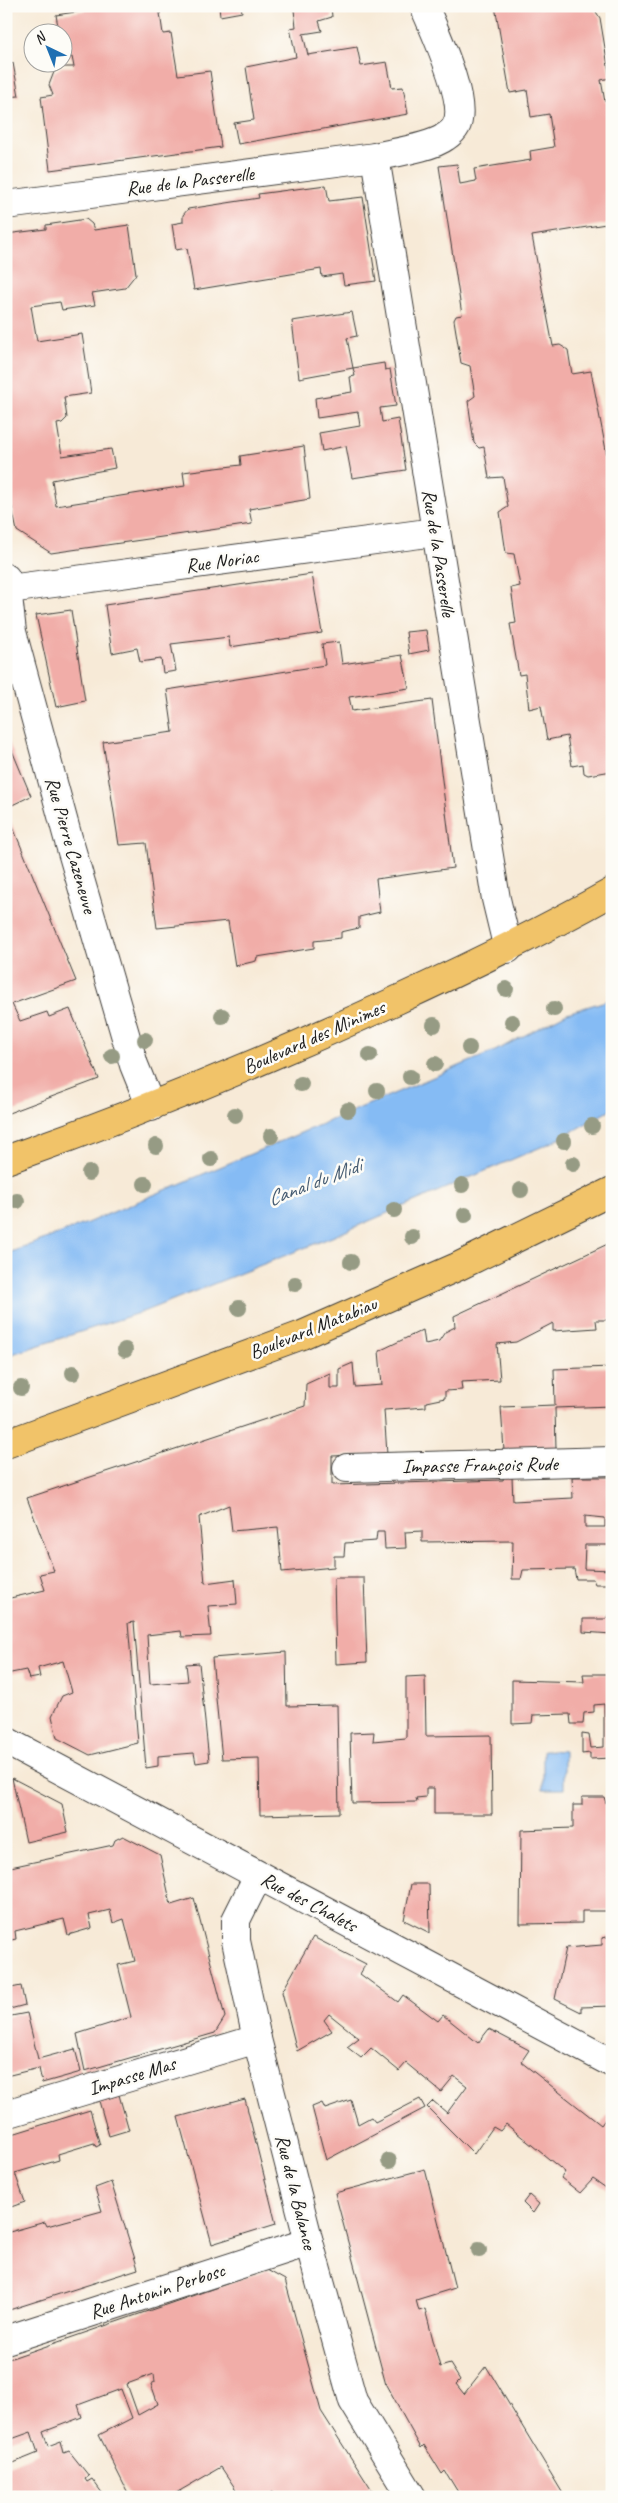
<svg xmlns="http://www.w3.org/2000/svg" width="618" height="2503" viewBox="0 0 618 2503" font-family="Caveat,sans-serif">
<rect width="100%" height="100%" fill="#fdfcf7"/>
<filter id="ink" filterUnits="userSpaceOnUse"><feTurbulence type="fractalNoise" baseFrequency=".02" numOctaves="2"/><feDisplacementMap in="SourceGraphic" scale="10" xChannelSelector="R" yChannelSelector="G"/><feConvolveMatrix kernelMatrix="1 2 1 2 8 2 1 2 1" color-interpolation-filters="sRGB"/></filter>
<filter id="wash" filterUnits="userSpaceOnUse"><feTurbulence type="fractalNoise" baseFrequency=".0096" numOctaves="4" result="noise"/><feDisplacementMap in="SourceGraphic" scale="20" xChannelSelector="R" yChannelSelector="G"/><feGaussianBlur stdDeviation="1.12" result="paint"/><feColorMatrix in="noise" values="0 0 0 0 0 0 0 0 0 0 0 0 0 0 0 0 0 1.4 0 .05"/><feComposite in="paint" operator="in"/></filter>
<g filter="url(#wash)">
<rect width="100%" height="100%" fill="#f7ead7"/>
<g fill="#85bbf4" stroke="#506c88">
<polygon points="612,999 612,1109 555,1141 332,1237 145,1311 6,1356 6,1254 87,1223 495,1051 567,1013"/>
<polygon points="543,1750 564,1751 564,1789 543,1789"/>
</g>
<g id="blocks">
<g fill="#f1ada8" fill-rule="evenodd">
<polygon points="114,6 159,6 163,34 171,33 178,75 210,71 221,147 50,170 41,97 53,95 49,85 54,72 62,67 74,67 72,57 62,58 62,32 59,32 56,15"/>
<polygon points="219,6 241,6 242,12 220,16"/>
<polygon points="301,6 331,6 332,17 319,21 322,31 303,34 308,55 357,47 361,66 387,62 392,88 403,87 408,114 238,144 234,123 254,120 246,67 296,57 290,28 296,27 294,10 301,8"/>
<polygon points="495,6 538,6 539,9 554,6 593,7 600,18 610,78 601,80 605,102 612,101 612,223 532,236 553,346 560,345 568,350 572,374 591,371 612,482 612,771 588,775 584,773 583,764 572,766 567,736 547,740 541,706 529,709 525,674 519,675 510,624 516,623 511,588 520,586 514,554 506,553 500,512 508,507 503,477 489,478 484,447 479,448 474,443 468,401 475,396 470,366 461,363 454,320 456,316 462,315 439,166 457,164 460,184 476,181 474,169 531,160 530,151 554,147 549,114 531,117 527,90 510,93"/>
<polygon points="13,63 19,96 6,97 6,65"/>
<polygon points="326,185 329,201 363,197 376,281 344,285 342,274 322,277 321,269 194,290 187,248 176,250 172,224 183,222 183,215 188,209 259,198 258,194"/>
<polygon points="86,219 92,224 94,230 129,225 136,274 125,288 92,293 95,305 62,310 60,302 31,306 37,341 82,334 91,393 64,397 67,418 62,423 57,424 62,456 111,449 115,468 52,480 56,506 185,486 183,472 241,465 240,456 304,446 310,499 249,509 252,524 51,553 17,531 6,481 6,234 46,229 46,225"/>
<polygon points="352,312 357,336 347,338 353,368 299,378 292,321"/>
<polygon points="384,363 385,370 390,369 396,406 380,408 382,422 398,419 406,470 352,478 346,446 322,451 319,433 360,426 358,412 317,418 315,398 352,392 350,377 355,376 353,368"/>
<polygon points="312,574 322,633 230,647 229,637 171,644 176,671 163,673 161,659 140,662 137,648 112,653 105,605"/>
<polygon points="71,610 85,701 56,707 36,615"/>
<polygon points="426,630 429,650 409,654 406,632"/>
<polygon points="339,642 342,664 402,655 409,688 349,697 352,711 432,700 453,868 376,879 380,912 359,917 359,928 341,932 341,938 314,941 314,948 257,957 256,961 235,966 228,921 157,928 146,843 119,845 103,742 173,732 167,690 325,665 322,644"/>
<polygon points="6,736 31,796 6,808"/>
<polygon points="6,810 76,981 12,1004 20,1021 47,1012 49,1017 70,1009 99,1079 6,1114"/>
<path d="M612,1242v78h-16l1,8 -44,3v-8l-37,19 -19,2 3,36 -39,2 1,8 -17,1v7l-19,4v5l-42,3 3,44 -55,2v29l171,-5 1,-3h8l1,24 60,-3 -1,-21h40v68h-27l-1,24 28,1v14h-17l-2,-5h-17l-2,-10 -51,1 -2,9h-9l1,-38 -91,1v-11l-17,1 1,16 -21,1 -1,-17h-7l-1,9 -31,2 -1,13h-10v11l-52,5 -4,-45 -46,4 -3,-26 -30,12 6,66 30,-4 2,25 -29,2 3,30 -29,1 -1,-6 -34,4 3,49 38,-3 -2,-17 13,-1 10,98 -13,2 -2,-10 -36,3v10l-12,2 -12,-146 -6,1 10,120 -48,12 -33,-17 -5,-22 10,-20 10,-4 -9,-31 -25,7 2,9 -11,2 -3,-9 -20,4v-75l39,-9 -5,-16 14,-3 -27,-73 278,-92 1,-22 24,-11v15h9v-19l14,-6 2,24 27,-2 -3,-34 44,-21 2,14 14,-3 6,-9 10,-5 -1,-11zM585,1516l20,2v9h-20z"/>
<polygon points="612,1367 612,1406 555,1408 556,1449 504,1451 501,1407 555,1405 554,1369"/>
<polygon points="334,1578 364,1578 367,1662 336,1664"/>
<polygon points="608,1615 612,1615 612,1634 583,1632 583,1619 606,1619"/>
<polygon points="286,1652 287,1706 337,1705 339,1813 260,1815 259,1758 222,1759 212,1658"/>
<polygon points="583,1674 612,1674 612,1758 590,1759 590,1753 582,1754 582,1734 589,1735 591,1748 604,1747 604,1704 594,1705 594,1712 584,1713 583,1724 571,1724 570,1714 533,1715 532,1723 512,1724 512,1680 584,1682"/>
<polygon points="425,1676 426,1736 491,1735 492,1814 434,1814 434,1788 426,1788 426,1797 416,1798 417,1802 352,1803 350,1733 374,1732 373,1741 406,1738 406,1677"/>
<polygon points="12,1778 62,1804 68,1832 26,1842"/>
<polygon points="582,1797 604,1797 606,1803 612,1803 612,1911 582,1911 582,1923 520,1924 521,1830 573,1828 573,1805 582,1805"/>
<polygon points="123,1836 160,1855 171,1905 194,1898 225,2017 215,2033 85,2071 77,2034 131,2017 118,1965 135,1961 124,1919 113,1923 110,1910 89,1915 92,1928 68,1935 64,1919 15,1931 16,1939 7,1941 6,1868 113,1845 115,1840"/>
<polygon points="411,1884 429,1884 430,1933 404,1920"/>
<polygon points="612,1936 612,2006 581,2007 581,2012 555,1999 566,1948 602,1945 602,1938"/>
<polygon points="313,1937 366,1964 360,1974 398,2002 403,1995 438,2021 443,2015 478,2043 489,2029 529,2050 521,2062 601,2125 612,2110 612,2192 593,2179 580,2193 561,2178 565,2172 506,2124 500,2131 493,2127 474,2154 427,2107 433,2101 447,2113 467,2086 454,2076 441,2092 406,2063 399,2071 371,2048 361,2058 347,2047 359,2038 329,2014 324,2020 332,2031 297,2051 282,1992"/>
<polygon points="21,1986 25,2005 6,2010 6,1989"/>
<polygon points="27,2013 38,2059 75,2049 81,2072 42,2083 39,2068 6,2076 6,2017"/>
<polygon points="119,2095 129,2130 109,2136 99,2101"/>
<polygon points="245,2099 276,2224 212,2244 178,2117"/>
<polygon points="420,2099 425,2108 326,2160 312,2107 322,2103 325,2109 351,2100 358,2124 371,2117 375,2122"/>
<polygon points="90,2110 100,2145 96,2147 94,2143 58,2154 59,2160 15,2173 25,2202 11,2207 6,2193 6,2136"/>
<polygon points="425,2169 455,2288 416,2300 419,2311 425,2309 440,2367 450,2364 460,2380 456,2384 464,2394 486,2366 565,2497 461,2497 445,2471 442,2474 424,2445 421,2448 386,2385 335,2193"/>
<polygon points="111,2182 138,2269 6,2311 6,2233 45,2222 47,2226 102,2211 95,2188"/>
<polygon points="529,2195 539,2204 533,2213 523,2203"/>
<path d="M267,2270l18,10 36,131 55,86h-101l-3,-5 -8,5h-23l-20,-30 -52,30h-39l-31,-62 33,-17 -11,-29 -43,16 4,12 -39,15 5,14 13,-5 3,12 5,-2 20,25 -4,3 2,3 5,-3 13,18h-89l-10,-12v-19l32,-13 -7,-21 -25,9v-81zM154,2374l1,8 -4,2 7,20 -20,11 -11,-31z"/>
</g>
</g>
</g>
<g filter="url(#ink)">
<use href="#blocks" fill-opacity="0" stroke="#3d3b38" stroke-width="1"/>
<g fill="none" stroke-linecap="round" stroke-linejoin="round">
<g stroke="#3d3b38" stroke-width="30">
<g id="minor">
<polyline points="375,157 496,899 508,949"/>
<path d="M6,205l369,-48c17,-4 57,-10 70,-20 3,-2 9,-7 11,-11 13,-23 -22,-96 -32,-120"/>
<polyline points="6,578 12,632 68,838 134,1065 151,1107"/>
<polyline points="9,589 435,532"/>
<polyline points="347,1468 612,1461"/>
<polyline points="6,1741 612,2063"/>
<polyline points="258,1876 236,1920 236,1941 257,2039 309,2242 353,2401 412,2497"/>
<polyline points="6,2114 257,2039"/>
<polyline points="6,2340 309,2242"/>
</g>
</g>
<g stroke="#3d3b38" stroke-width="30">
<g id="primary">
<path d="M6,1160c133,-47 262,-100 389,-159 74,-34 146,-69 217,-109"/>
<polyline points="6,1444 302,1335 457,1267 612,1191"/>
</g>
</g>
<use href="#minor" stroke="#fff" stroke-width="28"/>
<use href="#primary" stroke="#f1c369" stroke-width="28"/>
</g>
<g fill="#969b84">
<circle cx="506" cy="989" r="8"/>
<circle cx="554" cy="1009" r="8"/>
<circle cx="222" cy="1016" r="8"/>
<circle cx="512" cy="1022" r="8"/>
<circle cx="434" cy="1025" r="8"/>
<circle cx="145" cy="1040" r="8"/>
<circle cx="469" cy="1048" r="8"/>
<circle cx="370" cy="1055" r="8"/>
<circle cx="112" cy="1056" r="8"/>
<circle cx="435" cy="1064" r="8"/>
<circle cx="410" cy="1077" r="8"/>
<circle cx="301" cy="1084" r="8"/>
<circle cx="377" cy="1091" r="8"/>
<circle cx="348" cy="1110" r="8"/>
<circle cx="235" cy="1115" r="8"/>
<circle cx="592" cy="1126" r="8"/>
<circle cx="271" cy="1136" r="8"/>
<circle cx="564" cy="1141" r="8"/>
<circle cx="156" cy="1146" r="8"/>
<circle cx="211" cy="1159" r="8"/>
<circle cx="573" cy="1164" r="8"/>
<circle cx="89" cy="1173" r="8"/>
<circle cx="145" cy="1184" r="8"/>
<circle cx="462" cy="1185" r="8"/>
<circle cx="521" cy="1190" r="8"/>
<circle cx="17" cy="1201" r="8"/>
<circle cx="394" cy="1210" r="8"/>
<circle cx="465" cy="1215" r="8"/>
<circle cx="412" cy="1237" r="8"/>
<circle cx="351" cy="1262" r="8"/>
<circle cx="295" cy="1284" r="8"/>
<circle cx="239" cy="1308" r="8"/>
<circle cx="125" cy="1350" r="8"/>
<circle cx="73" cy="1373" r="8"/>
<circle cx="21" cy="1388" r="8"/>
<circle cx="389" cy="2161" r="8"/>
<circle cx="479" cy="2250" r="8"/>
</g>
</g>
<g text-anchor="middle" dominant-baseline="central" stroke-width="5" stroke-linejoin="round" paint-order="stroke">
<g font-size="20" fill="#1c1c1c" stroke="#fdfcf7">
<text transform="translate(190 181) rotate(-7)">Rue de la Passerelle</text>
<text transform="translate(439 553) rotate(81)">Rue de la Passerelle</text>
<text transform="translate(222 561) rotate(-8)">Rue Noriac</text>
<text transform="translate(71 845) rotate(74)">Rue Pierre Cazeneuve</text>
<text transform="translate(314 1037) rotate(-24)">Boulevard des Minimes</text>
<text transform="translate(313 1328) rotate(-22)">Boulevard Matabiau</text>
<text transform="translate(480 1465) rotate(-1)">Impasse François Rude</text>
<text transform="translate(309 1902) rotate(28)">Rue des Chalets</text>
<text transform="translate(132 2076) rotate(-17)">Impasse Mas</text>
<text transform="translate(296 2192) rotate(76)">Rue de la Balance</text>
<text transform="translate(157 2291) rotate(-18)">Rue Antonin Perbosc</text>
</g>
<g font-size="21" font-style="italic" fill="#465c72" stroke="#fdfcf7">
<text transform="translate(314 1182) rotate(-21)">Canal du Midi</text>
</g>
</g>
<rect width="618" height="2503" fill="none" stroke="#fdfcf7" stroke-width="25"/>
<g transform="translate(48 48) rotate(317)"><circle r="24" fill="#fdfcf7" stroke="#a3a29f"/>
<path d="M0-4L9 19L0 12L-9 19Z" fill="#1f6fb2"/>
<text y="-8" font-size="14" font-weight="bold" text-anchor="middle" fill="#1c1c1c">N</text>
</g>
</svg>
